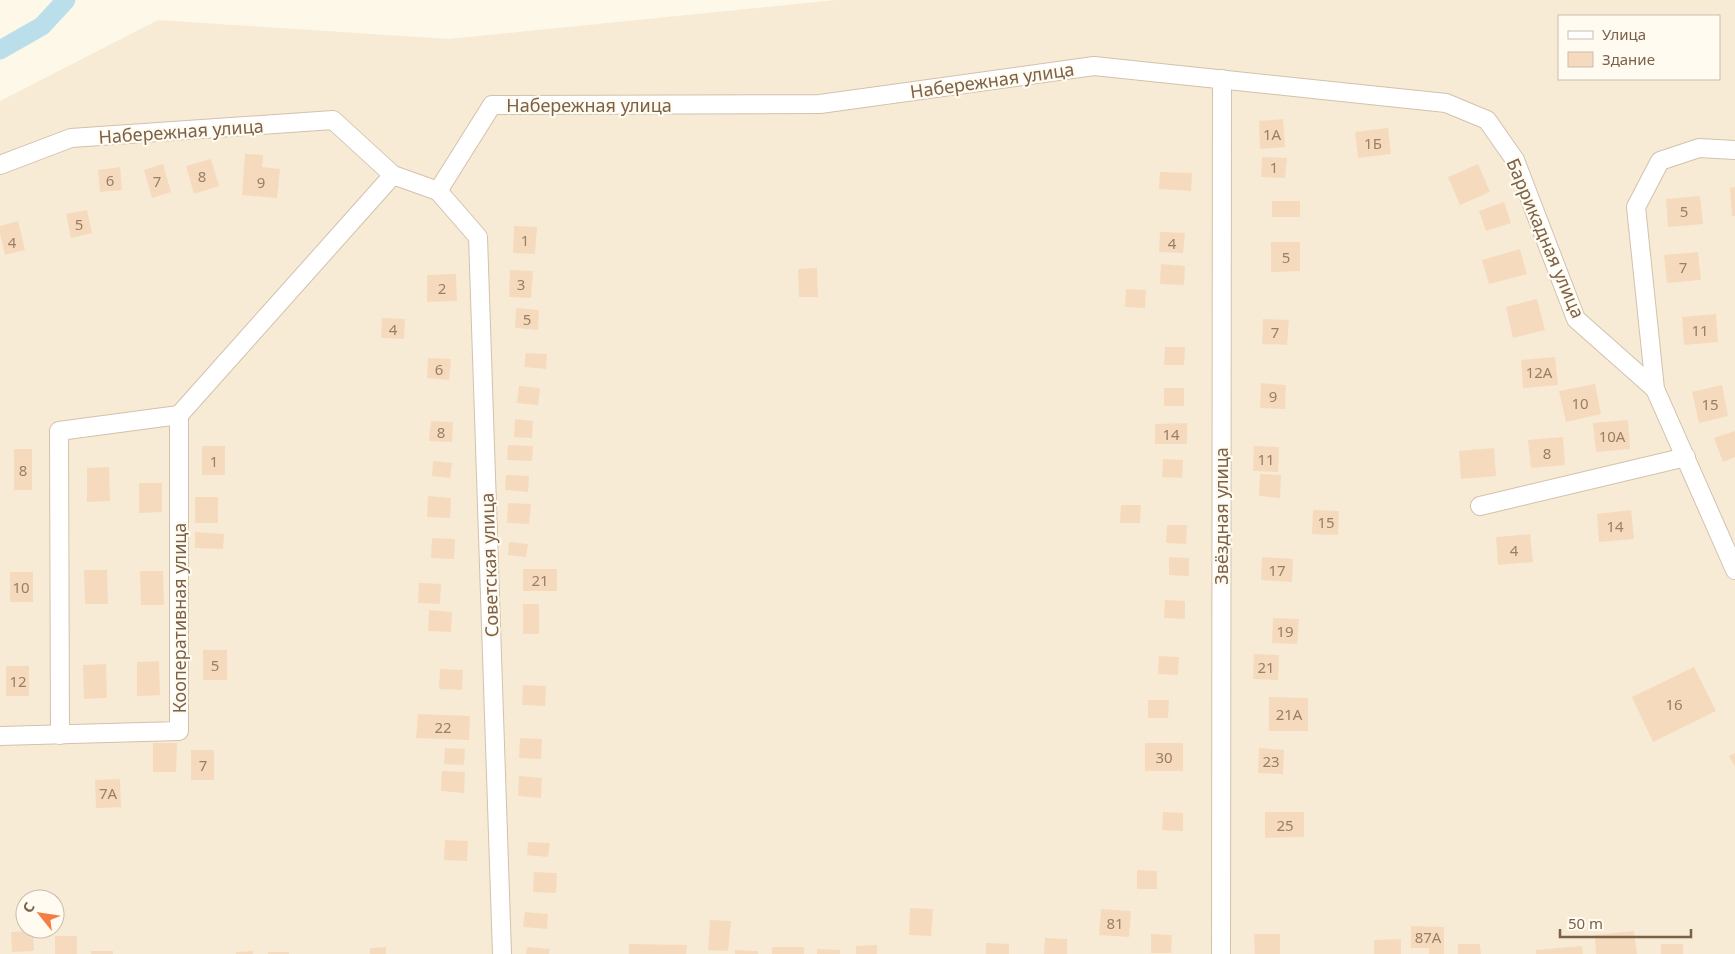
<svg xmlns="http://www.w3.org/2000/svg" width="1735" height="954" viewBox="0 0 1735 954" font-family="'Noto Sans',sans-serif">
<rect width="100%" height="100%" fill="#fef8e9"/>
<path fill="#f7ebd6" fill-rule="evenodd" d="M836,0h899v954h-1735v-853l158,-81 291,19zM1559,16h160v63h-160zM25,899h30v30h-30z"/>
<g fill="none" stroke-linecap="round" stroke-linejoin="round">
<polyline stroke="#badfeb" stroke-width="19" points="0,50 42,26 66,0"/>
</g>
<g fill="#f6dabd">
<polygon points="1283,119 1285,147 1260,149 1259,121"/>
<polygon points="1388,128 1391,154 1358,158 1355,132"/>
<polygon points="245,154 263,155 262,167 280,169 277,198 242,195"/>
<polygon points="1262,157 1287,158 1285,178 1261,177"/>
<polygon points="211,159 219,186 194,194 186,166"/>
<polygon points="163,164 171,192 152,198 144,170"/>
<polygon points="1478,164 1490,192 1460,205 1448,177"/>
<polygon points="120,167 122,190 100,192 98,170"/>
<polygon points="1160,172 1192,173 1191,191 1159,189"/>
<polygon points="1735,187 1735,216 1732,216 1730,188"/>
<polygon points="1700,196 1703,224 1668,227 1666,199"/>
<rect x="1272" y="201" width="28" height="16"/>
<polygon points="1504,202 1511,223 1486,231 1479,211"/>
<polygon points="87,210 92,233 71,238 66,214"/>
<polygon points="18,221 25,250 5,255 0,233 0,226"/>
<polygon points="514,226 537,227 535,254 513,253"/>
<polygon points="1160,232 1185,233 1183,253 1159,252"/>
<polygon points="1271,242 1300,242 1300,271 1271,272"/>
<polygon points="1520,249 1527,274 1489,284 1482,260"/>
<polygon points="1698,252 1701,280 1667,283 1664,255"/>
<polygon points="1161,264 1185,266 1184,285 1160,284"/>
<polygon points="817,268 818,297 799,297 798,269"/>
<polygon points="510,270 533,271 531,298 509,297"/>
<polygon points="456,274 457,301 427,302 427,275"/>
<polygon points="1126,289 1146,290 1145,308 1125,307"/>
<polygon points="1537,299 1545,330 1513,338 1506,307"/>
<polygon points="516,308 539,310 538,330 515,328"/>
<polygon points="1716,314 1718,342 1684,345 1682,317"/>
<polygon points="382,318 405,319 404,339 381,338"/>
<polygon points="1263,319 1289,320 1287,345 1262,344"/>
<polygon points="1165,347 1185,347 1184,365 1164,365"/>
<polygon points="526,353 547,354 546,369 524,367"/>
<polygon points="1555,357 1558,385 1523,388 1521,360"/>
<polygon points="428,358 451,359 449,380 427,378"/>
<polygon points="1261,383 1286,385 1285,409 1260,408"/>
<polygon points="1595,384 1601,414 1566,422 1559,391"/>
<polygon points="1722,385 1728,416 1699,423 1692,392"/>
<polygon points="519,386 540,388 538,405 517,403"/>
<rect x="1164" y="388" width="20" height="18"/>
<polygon points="515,419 533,421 532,438 514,437"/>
<polygon points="1628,420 1630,449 1596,452 1593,423"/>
<polygon points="431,421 453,422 452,442 429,441"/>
<polygon points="1187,423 1187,444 1155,444 1155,424"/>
<polygon points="1735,431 1735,457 1723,462 1714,438"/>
<polygon points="1563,437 1565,465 1531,468 1528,440"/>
<polygon points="508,445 533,446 532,461 507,460"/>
<rect x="202" y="446" width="23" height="29"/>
<polygon points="1254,446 1279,447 1278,472 1253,471"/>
<polygon points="1494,448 1496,476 1461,479 1459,451"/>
<rect x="14" y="449" width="18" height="41"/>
<polygon points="1163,459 1183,460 1182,478 1162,477"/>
<polygon points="433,461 452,463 450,478 432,476"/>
<polygon points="109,467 110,501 87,502 87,468"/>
<polygon points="1260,474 1281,475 1280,498 1259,496"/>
<polygon points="506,475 529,476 528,492 505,490"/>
<polygon points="139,483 162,483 162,512 139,513"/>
<polygon points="428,496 451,498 450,518 427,517"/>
<rect x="195" y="497" width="23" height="26"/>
<polygon points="508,503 531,504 529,524 507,523"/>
<polygon points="1121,505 1141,505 1140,523 1120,523"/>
<polygon points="1313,510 1339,511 1338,535 1312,534"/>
<polygon points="1631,510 1634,539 1599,542 1597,514"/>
<polygon points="1167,525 1187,525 1186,544 1166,543"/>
<polygon points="195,532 224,534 223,549 195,548"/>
<polygon points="1530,534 1533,562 1498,565 1496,537"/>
<polygon points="432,538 455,539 454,559 431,558"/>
<polygon points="509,542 528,544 526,557 508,555"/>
<polygon points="1169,557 1189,558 1189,576 1169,575"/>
<polygon points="1262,557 1293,559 1292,582 1261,580"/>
<rect x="523" y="569" width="34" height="22"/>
<polygon points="84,570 107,570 108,604 85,604"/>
<polygon points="140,571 163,571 164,605 141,605"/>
<rect x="10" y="572" width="23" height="30"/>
<polygon points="419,583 441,584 440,604 418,603"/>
<polygon points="1165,600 1185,601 1185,619 1164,618"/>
<rect x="523" y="604" width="16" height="30"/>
<polygon points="429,610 452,612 451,632 428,631"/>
<polygon points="1273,618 1299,619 1297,644 1272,643"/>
<rect x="203" y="650" width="24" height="30"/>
<polygon points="1254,654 1279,655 1278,680 1253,679"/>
<polygon points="1159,656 1179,657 1178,675 1158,674"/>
<polygon points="159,661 160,695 137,696 137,662"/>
<polygon points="106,664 107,698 84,699 83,665"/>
<rect x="6" y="666" width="23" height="30"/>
<polygon points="1694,667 1716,711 1653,742 1632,697"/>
<polygon points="440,669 463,670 462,690 439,689"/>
<polygon points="523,685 546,686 545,706 522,705"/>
<polygon points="1269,697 1308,698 1308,731 1269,731"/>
<polygon points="1148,700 1169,700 1168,718 1148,718"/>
<polygon points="418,714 470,716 469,740 416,738"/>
<polygon points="520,738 542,739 541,759 519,758"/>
<polygon points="153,743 177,743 176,772 153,772"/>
<rect x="1145" y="743" width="38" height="28"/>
<polygon points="445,748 465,749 464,765 444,764"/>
<polygon points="1259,748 1284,750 1283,774 1258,773"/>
<rect x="191" y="750" width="23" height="30"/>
<polygon points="1735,753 1735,767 1729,756"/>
<polygon points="442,771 465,772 464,793 441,791"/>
<polygon points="519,776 542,778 541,798 518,796"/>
<polygon points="120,779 121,807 96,808 95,780"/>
<polygon points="1163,812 1183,813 1183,831 1162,830"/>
<polygon points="1265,812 1304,812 1304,837 1265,838"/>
<polygon points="445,840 468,841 467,861 444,860"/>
<polygon points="528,842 550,843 548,857 527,855"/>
<polygon points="1137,870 1157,871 1157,889 1137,889"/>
<polygon points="534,872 557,873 556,893 533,892"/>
<polygon points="910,908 933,909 931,936 909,935"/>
<polygon points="1101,909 1131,911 1129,937 1099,935"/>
<polygon points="525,912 548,914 547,929 523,927"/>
<polygon points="710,920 731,921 728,951 708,950"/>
<polygon points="1411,926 1444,927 1444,954 1429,954 1429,948 1411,948"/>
<polygon points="33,931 34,951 12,952 11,932"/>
<polygon points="1634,931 1637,954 1596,954 1595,935"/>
<polygon points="1151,934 1172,935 1171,953 1151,953"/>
<polygon points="1254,934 1280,934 1280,954 1255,954"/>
<rect x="55" y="936" width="22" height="18"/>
<polygon points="1045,938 1067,939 1067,954 1044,954"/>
<polygon points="1401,939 1401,954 1374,954 1374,940"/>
<polygon points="986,943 1009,944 1009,954 986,954"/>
<polygon points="629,944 687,945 686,954 629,954"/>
<polygon points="1458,944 1480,944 1481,954 1458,954"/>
<rect x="1661" y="944" width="22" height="10"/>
<polygon points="877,945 877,954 856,954 856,946"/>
<polygon points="1582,946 1583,954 1536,954 1536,950"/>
<polygon points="386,947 386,954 370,954 370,948"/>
<polygon points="527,947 550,949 549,954 526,954"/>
<rect x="772" y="947" width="32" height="7"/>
<polygon points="817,949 840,950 840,954 817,954"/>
<polygon points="735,950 758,951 758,954 735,954"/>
<rect x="91" y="951" width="22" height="3"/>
<polygon points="253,951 253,954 236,954 236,952"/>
<rect x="268" y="952" width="21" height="2"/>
</g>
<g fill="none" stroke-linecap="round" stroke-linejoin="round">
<g stroke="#d3c1ac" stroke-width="20">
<g id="minor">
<polyline points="1735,150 1699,148 1660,161 1636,207 1655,389 1735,570"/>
<polyline points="0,165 71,138 333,120 393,175 438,191 492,105 820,104 1094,66 1446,103 1487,120 1515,160 1576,319 1655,389"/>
<polyline points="438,191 478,237 502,954"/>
<polyline points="1480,506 1686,457"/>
<polyline points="60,735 59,431 179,415"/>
<polyline points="0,736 179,731 179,415 393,175"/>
<polyline points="1221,954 1222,79"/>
</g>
</g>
<use href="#minor" stroke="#fff" stroke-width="18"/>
</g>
<g text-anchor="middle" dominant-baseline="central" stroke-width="4.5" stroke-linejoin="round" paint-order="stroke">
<g font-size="15" fill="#9a7f66">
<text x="1272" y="134">1А</text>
<text x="1373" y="143">1Б</text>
<text x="1274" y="167">1</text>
<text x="202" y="176">8</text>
<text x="110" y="180">6</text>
<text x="157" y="181">7</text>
<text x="261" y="182">9</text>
<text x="1684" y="211">5</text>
<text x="79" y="224">5</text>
<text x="525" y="240">1</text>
<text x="12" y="242">4</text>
<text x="1172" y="243">4</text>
<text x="1286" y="257">5</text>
<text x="1683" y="267">7</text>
<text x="521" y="284">3</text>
<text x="442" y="288">2</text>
<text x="527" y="319">5</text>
<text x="393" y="329">4</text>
<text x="1700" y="330">11</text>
<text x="1275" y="332">7</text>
<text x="439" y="369">6</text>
<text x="1539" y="372">12А</text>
<text x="1273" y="396">9</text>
<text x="1580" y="403">10</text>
<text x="1710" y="404">15</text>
<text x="441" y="432">8</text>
<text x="1171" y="434">14</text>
<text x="1612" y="436">10А</text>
<text x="1547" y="453">8</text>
<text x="1266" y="459">11</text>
<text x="214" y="461">1</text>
<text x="23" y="470">8</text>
<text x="1326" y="522">15</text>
<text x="1615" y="526">14</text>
<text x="1514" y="550">4</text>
<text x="1277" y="570">17</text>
<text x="540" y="580">21</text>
<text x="21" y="587">10</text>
<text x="1285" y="631">19</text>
<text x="215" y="665">5</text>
<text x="1266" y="667">21</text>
<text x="18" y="681">12</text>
<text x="1674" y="704">16</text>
<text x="1289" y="714">21А</text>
<text x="443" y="727">22</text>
<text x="1164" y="757">30</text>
<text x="1271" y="761">23</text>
<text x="203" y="765">7</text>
<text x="108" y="793">7А</text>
<text x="1285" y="825">25</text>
<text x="1115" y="923">81</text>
<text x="1428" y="937">87А</text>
</g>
<g font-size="18" fill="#7c6149" stroke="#fffbf1">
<text transform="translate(992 80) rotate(-8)">Набережная улица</text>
<text x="589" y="105">Набережная улица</text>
<text transform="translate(181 131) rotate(-4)">Набережная улица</text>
<text transform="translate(1546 238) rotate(67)">Баррикадная улица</text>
<text transform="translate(1221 516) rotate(-90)">Звёздная улица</text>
<text transform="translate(489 565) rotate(-92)">Советская улица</text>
<text transform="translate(179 618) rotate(-90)">Кооперативная улица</text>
</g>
</g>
<rect x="1558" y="15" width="162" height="65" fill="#fffbf1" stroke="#cbbdae"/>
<rect x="1568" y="31" width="25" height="8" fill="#ffffff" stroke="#cbbdae"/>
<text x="1602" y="40" font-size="15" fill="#7c6149">Улица</text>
<rect x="1568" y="52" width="25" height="15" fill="#f6dabd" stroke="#cbbdae"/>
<text x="1602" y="65" font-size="15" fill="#7c6149">Здание</text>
<g transform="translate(40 914) rotate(300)"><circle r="24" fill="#fffbf1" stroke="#cbbdae"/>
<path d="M0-4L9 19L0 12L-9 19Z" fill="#f37d43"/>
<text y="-8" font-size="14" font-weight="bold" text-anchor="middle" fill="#7c6149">С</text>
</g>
<path d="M1560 929v8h131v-8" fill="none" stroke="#7c6149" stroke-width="2.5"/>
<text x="1568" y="929" font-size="15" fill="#7c6149" stroke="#fffbf1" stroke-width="4" paint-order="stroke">50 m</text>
</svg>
